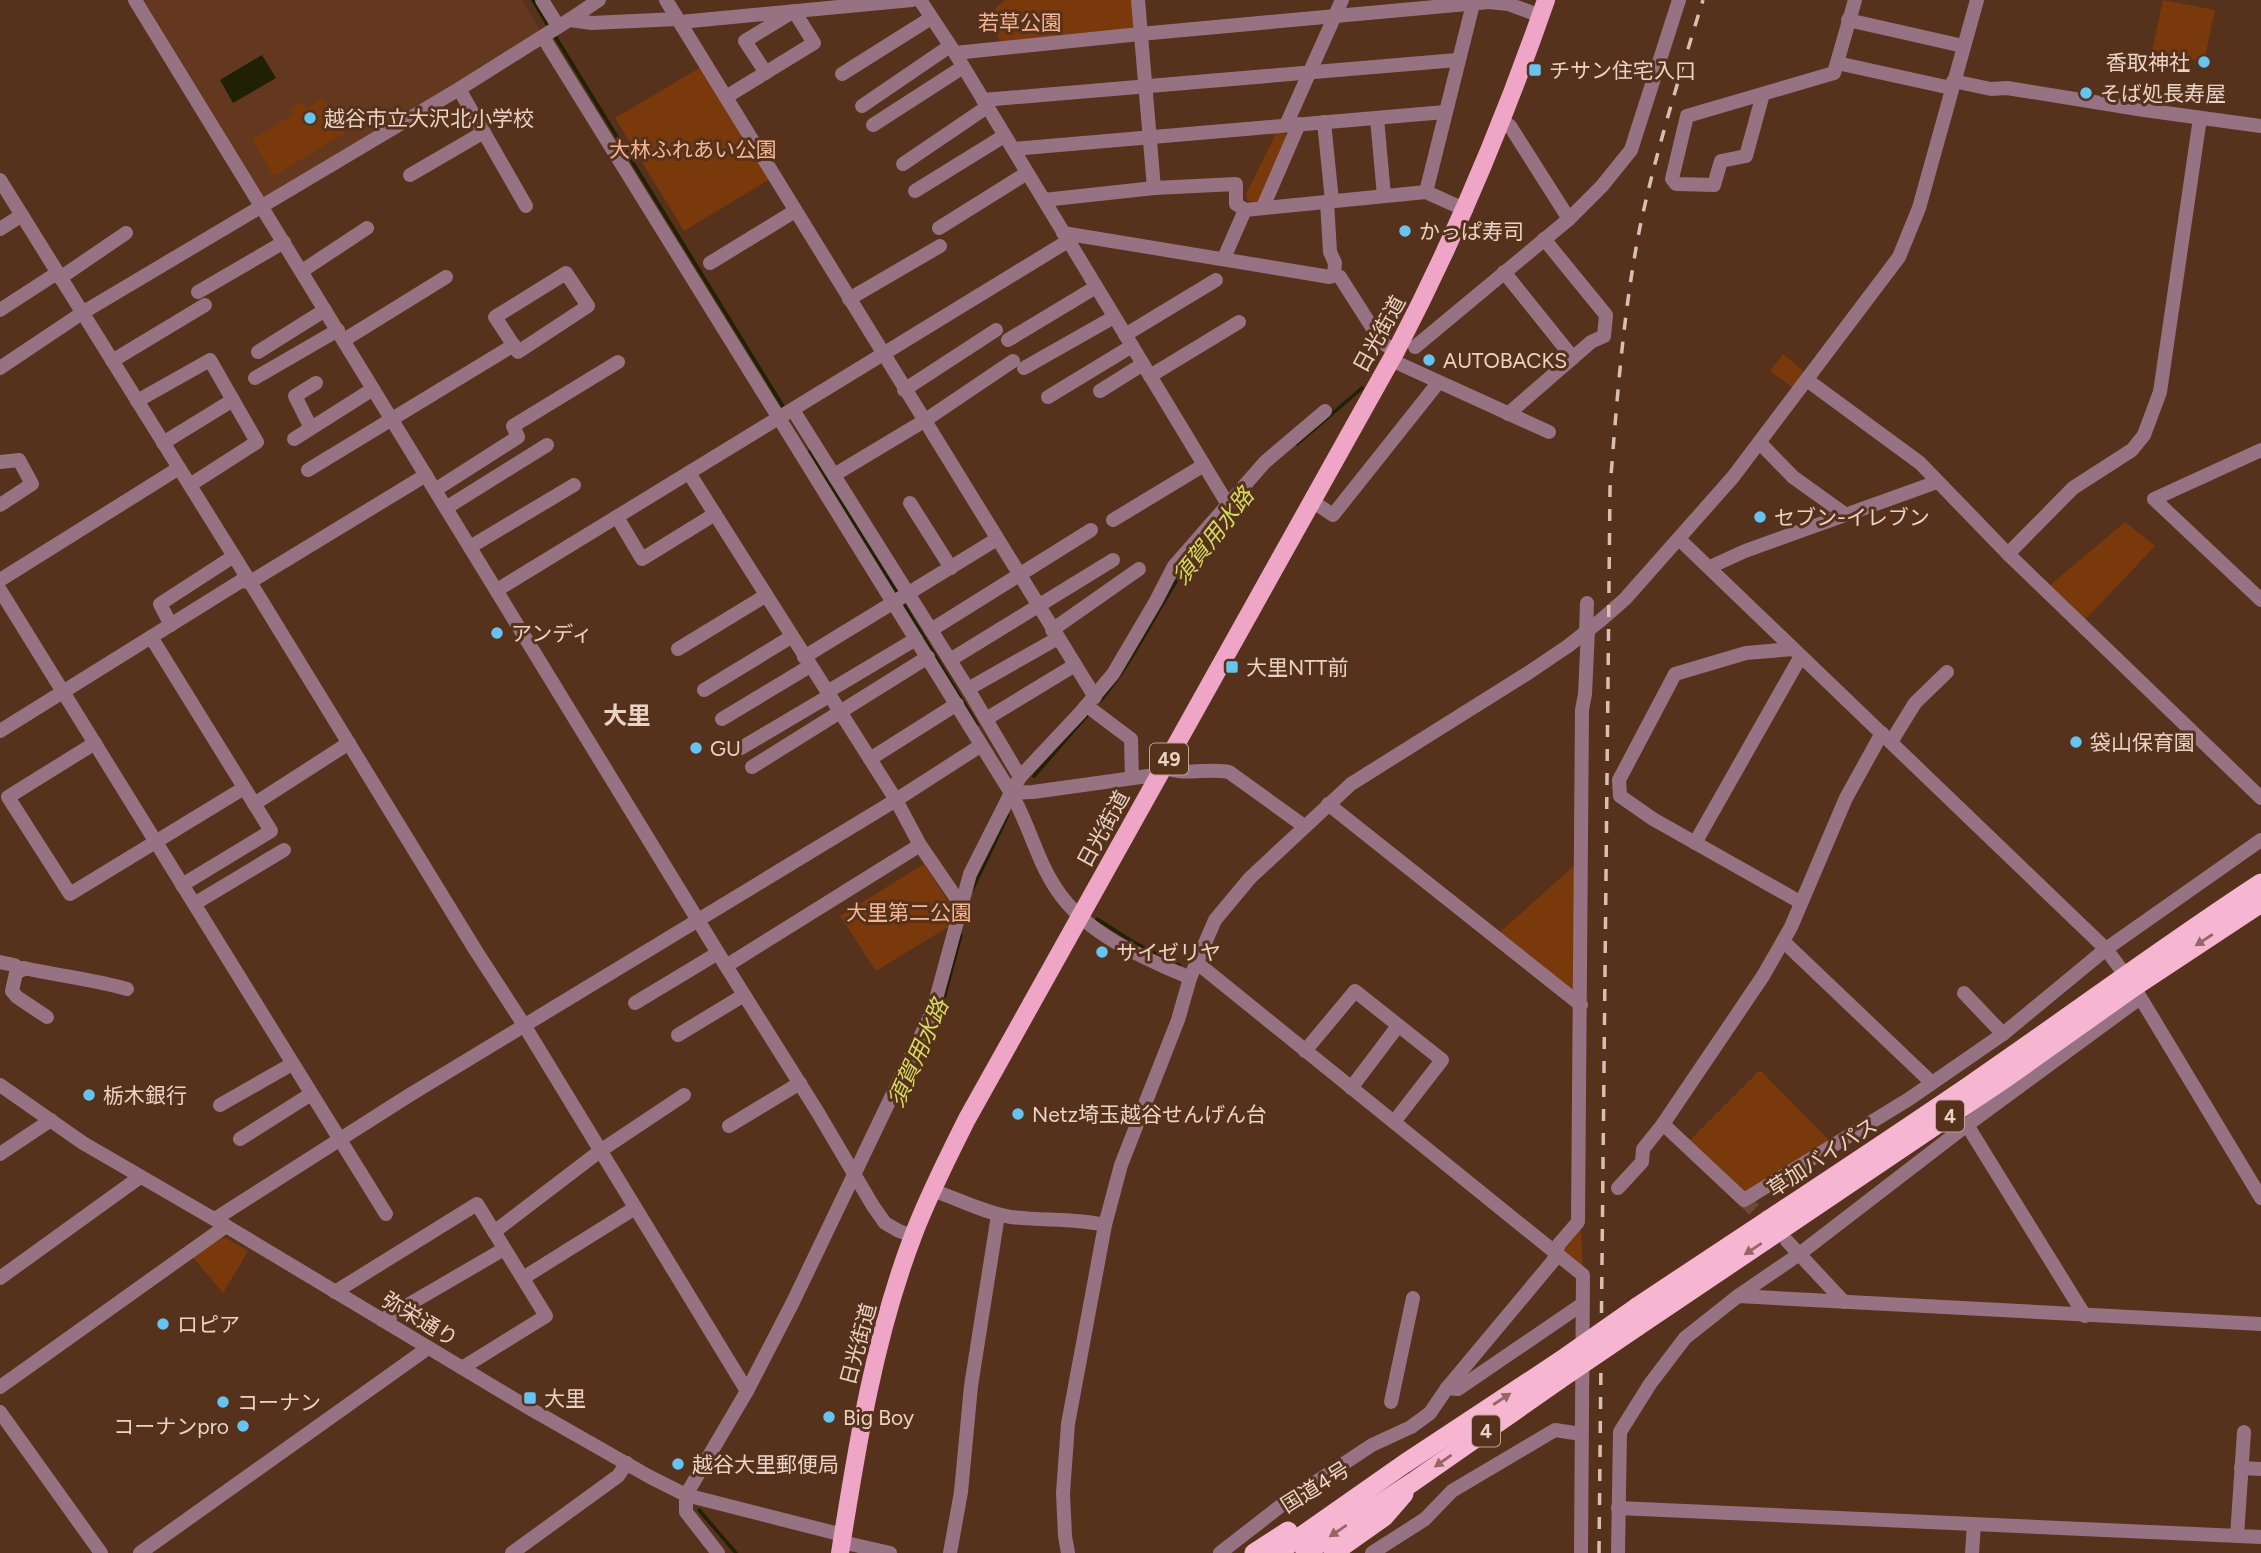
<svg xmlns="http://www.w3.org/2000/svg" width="2261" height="1553" viewBox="0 0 2261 1553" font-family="Figtree,'Noto Sans JP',sans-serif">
<rect width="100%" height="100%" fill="#56311b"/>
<polygon fill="#63381e" points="144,0 522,0 542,33 267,203"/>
<g fill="#79390a">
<polygon points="1005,0 1136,0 1138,32 1004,46 985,17"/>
<polygon points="2163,0 2215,10 2204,62 2152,50"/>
<polygon points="701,67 770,179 684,231 615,118"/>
<polygon points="323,98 345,133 274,176 252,140 294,114 291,108 302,102 306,108"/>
<polygon points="1276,133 1291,135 1258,202 1248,201 1246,194"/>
<polygon points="1783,354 1805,372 1793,388 1770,371"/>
<polygon points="2125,522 2155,546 2085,620 2049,586"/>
<polygon points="1577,863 1577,994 1500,932"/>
<polygon points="924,864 953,909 948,927 876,971 840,916"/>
<polygon points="1760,1070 1829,1140 1745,1193 1689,1141"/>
<polygon points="1581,1225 1583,1272 1561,1254 1561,1245"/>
<polygon points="226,1238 248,1251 223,1293 193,1257 216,1240"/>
</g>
<polygon fill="#1f2004" points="262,55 276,78 233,103 220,80"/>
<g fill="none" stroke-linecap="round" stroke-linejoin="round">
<g stroke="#1f2004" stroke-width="3.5">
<polyline points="533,0 549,27"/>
<polyline points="553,33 784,408"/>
<polyline points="1297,444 1362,388"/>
<polyline points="810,451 899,596"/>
<polyline points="903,603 977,725"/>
<path d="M1100,701c41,-48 63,-109 103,-157"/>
<polyline points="1034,776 1090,712"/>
<polyline points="972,890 1008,815"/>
<polyline points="1097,919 1135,943 1180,966"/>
<polyline points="923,1047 939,1016 961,935"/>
<polyline points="699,1510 736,1553"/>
</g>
<polyline stroke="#6c4935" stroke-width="14" stroke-dasharray="14 7" stroke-linecap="butt" points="1744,1200 1771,1226"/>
<g stroke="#967282" stroke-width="14">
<polyline points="542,0 558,26"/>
<polyline points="666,0 1095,697"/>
<polyline points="920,0 955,53 1227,503"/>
<polyline points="1138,0 1154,188"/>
<polyline points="569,20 599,0"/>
<polyline points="1848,20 1963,46"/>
<polyline points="680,22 912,0"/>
<path d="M543,37l468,756c18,31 26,68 46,97 30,45 86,67 133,88"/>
<polyline points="955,53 1140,34 1489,2 1508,4 1541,16"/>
<polyline points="1837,63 1951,88"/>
<polyline points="842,74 931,18"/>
<polyline points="1953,81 1991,89 2007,88 2144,110 2261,126"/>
<polyline points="459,89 526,206"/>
<polyline points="1763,94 1746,156 1721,161 1714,185 1676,184 1672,179 1687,116 1834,73 1855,0"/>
<polyline points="726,97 814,43 794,11 745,41 766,73"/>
<polyline points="983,100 1457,60"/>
<polyline points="862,106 950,46"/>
<polyline points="1377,118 1384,196"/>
<polyline points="1324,122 1332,201"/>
<polyline points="1502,122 1510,126 1569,219"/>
<polyline points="873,125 963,67"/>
<polyline points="1286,125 1342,0"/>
<polyline points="1013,149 1445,112"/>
<polyline points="903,164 987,107"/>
<polyline points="410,175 484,132"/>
<polyline points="0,180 250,582 476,951 524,1025 747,1391"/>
<polyline points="915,191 1004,136"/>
<polyline points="1426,192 1473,4"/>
<polyline points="1044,200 1154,188 1236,184 1236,204 1245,210 1426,192 1466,210"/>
<polyline points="1327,202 1330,252 1335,263 1334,275"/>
<polyline points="1263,207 1299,124"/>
<polyline points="939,228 1027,173"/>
<polyline points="0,229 22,215"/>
<polyline points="1063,233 1330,277 1334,275 1340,277 1382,343 1396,351"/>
<polyline points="1224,258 1245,210"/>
<polyline points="710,263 795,211"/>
<polyline points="302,271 367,228"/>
<polyline points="1504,272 1573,358"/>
<polygon points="566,273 588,306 518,352 495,317"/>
<polyline points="60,278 126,233"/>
<polyline points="198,292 284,242"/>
<polyline points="849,299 940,246"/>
<polyline points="0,310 57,273"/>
<polyline points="1125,335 1216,280"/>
<polyline points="344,340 446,277"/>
<polyline points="1008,340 1096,287"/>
<polyline points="1415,347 1569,219 1602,186 1631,150 1679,0"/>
<polyline points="258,352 325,310"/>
<polyline points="1391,360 1549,432"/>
<polyline points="112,361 205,305"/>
<polyline points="0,368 82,313 459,89 569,20 592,23 677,19"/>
<polyline points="1024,368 1114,317"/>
<polyline points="1150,376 1239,322"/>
<polyline points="255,378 338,330"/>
<polyline points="1807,380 1920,463 2008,554 2261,798"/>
<polyline points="904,390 996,330"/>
<polyline points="1100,391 1143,364"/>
<polyline points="1048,397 1132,346"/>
<polyline points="137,401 210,360 257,442 190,485"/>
<polyline points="793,410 968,689 1020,777"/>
<polyline points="1508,414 1591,342 1604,336 1606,315 1544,239"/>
<polyline points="311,428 295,396 316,383"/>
<polyline points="294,439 373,389"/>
<polyline points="163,443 233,400"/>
<polyline points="1760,443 1793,477 1846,515"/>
<polyline points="2261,450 2154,499 2261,600"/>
<polyline points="0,462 19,460 32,484 0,505"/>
<polyline points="308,470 514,345"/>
<polyline points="689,473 896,800 920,845 961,905"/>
<polyline points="834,475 924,421 1013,361"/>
<polyline points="435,490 518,437 513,426 618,362"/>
<polyline points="1312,501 1333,515 1438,383"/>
<polyline points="910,503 951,568"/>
<polyline points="446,508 547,445"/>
<polyline points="617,517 642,559 715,514"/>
<polyline points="1113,520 1204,465"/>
<polyline points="1679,539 2106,949 2134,987 2261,1198"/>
<polyline points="470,547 574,485"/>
<polyline points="2008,554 2073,488 2132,450 2144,435 2160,392 2200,118"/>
<polyline points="1710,567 1745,551 1937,482"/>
<polyline points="0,590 386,1214"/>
<polyline points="497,590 1068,241"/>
<polyline points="171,625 160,604 234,556"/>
<polyline points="931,630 1091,530"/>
<polyline points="1052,630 1139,569"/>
<polyline points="1586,632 1587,603"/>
<polyline points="151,637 271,831 182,885"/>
<polyline points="678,649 765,596"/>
<polyline points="1793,649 1746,653 1675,674 1619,780 1620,796 1653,819 1800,902"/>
<polyline points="804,657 997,539"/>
<polyline points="950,660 1113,560"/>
<polyline points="968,689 1058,638"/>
<polyline points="704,690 791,637"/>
<polyline points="827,692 916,639"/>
<polyline points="1087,706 1131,739 1132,778"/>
<polyline points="722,719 810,666"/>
<polyline points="986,719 1075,665"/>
<polyline points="0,731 241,581 250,582 426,475"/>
<polyline points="1882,733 1846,798 1791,927 1763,976 1663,1124 1744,1200 1909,1099 2003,1034 2106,949 2261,840"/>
<polyline points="1891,742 1915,703 1947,672"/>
<polyline points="95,743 8,797 70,894 244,788"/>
<polyline points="741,748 829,696"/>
<polyline points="870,759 957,704"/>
<polyline points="752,767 928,657"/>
<path d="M1164,767c20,10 44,0 65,5l75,54"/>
<polyline points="1011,793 1020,777 1080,713 1113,674 1156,601 1174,566 1265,462 1325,411"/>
<polyline points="254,804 349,743"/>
<polyline points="1328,804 1581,1005"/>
<polyline points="1695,843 1801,656"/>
<polyline points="194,904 284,850"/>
<polyline points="1783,941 1931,1082"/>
<polyline points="0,962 14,965 22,970"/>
<polyline points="1196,962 1583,1275 1581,1553"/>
<polyline points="726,966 920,845"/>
<polyline points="1964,993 2003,1034"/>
<polyline points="635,1003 718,953"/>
<path d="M47,1017l-30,-20 -5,-6 4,-18 8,-5c35,8 69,11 103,21"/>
<polyline points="678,1035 744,995"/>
<polyline points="1305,1051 1355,991 1442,1060 1394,1122"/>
<polyline points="1351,1088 1398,1026"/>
<polyline points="220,1105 292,1064"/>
<polyline points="1967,1125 2085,1316"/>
<polyline points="729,1126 800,1083"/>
<polyline points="240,1139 311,1094"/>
<polyline points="0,1154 51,1120"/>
<polyline points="1618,1188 1642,1162 1643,1149 1663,1124"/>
<path d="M932,1190c26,9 53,23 79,27 32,4 63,1 94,8"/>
<polyline points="215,1219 408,1096 896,800 980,746"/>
<polyline points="494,1232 600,1151 684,1095"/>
<polyline points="1787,1241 1844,1302"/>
<polyline points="0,1278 140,1177"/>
<polyline points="523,1278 635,1208"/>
<polyline points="335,1292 477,1204 546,1316 462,1368"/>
<polyline points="1738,1296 1798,1255 1967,1125 2140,998"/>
<polyline points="382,1320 504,1249"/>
<polyline points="0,1387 226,1226"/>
<polyline points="1447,1388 1458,1389 1581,1305"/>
<polyline points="1391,1402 1413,1298"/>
<polyline points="0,1412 101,1553"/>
<polyline points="2241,1468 2261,1469"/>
<polyline points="1618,1508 2261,1537"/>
<polyline points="2237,1536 2244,1432"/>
<polyline points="842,1542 890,1553"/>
<polyline points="140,1553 428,1348"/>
<polyline points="512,1553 618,1476 627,1463"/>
<polyline points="718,1553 686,1512 686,1495 747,1391 793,1302 933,1010 970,874 1011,793 1033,792 1148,776 1157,781"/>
<polyline points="950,1553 961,1492 971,1386 998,1215"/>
<polyline points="1220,1553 1287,1501 1372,1445 1411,1427 1430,1413 1447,1388 1553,1261 1559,1244 1578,1222 1582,710 1585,694 1588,630"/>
<polyline points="1372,1553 1425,1519 1452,1491 1555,1430 1581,1434"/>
<polyline points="1618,1553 1620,1432 1650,1384 1685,1338 1738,1296 2261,1324"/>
<polyline points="1972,1553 1974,1524"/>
</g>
<g stroke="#967282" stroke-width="14">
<polyline points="135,0 726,966 817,1111 873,1206 885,1223 899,1231 913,1236"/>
<polyline points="0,580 179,468"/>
<polyline points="0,1085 83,1143 226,1226 529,1408 650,1477 686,1495 843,1535"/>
<polyline points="1068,1553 1065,1536 1063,1493 1068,1424 1105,1225 1121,1165 1178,1020 1190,978 1215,920 1250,878 1351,784 1528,673 1568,646 1601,620 1625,599 1733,477 1899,257 1919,208 1977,0"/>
</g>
<path stroke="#efa5c6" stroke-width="18" d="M840,1553c17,-107 34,-215 73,-317 15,-40 35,-79 54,-117l429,-768c59,-113 108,-230 150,-351"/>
<g stroke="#f6b6d2" stroke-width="19">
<path d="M1637,1307c112,-75 225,-148 336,-224 96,-66 190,-136 288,-200"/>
<polyline points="1637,1327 2003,1080 2134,987 2261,903"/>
<polyline points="1254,1553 1288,1531"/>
<polyline points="1277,1553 1404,1464 1560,1361"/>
<polyline points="1305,1553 1413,1482 1559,1380"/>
<polyline points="1333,1553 1384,1517 1404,1494"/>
</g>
<path stroke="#d7bfb1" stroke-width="3.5" stroke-dasharray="12 12" stroke-linecap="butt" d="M1599,1553l11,-1065c7,-88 13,-175 30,-261 16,-76 40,-152 63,-227"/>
<g stroke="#f6b6d2" stroke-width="19">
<polyline points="1560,1361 1637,1307"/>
<polyline points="1559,1380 1637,1327"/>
</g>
</g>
<defs><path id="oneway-solid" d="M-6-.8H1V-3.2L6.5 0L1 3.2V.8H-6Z" transform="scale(1.75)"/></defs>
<g fill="#966664">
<use href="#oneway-solid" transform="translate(2204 940) rotate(147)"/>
<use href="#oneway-solid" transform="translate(1753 1249) rotate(146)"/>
<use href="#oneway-solid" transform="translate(1502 1399) rotate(-33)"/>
<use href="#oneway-solid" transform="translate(1443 1461) rotate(145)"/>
<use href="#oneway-solid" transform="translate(1338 1531) rotate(146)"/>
</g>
<g fill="#67c4f0" stroke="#56311b" stroke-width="2.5">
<circle cx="2204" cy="62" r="7"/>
<rect x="1528" y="63" width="14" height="14" rx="3.5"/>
<circle cx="2086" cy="93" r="7"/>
<circle cx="310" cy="118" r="7"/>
<circle cx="1405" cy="231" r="7"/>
<circle cx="1429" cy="360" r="7"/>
<circle cx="1760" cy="517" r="7"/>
<circle cx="497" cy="633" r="7"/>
<rect x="1225" y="660" width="14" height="14" rx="3.5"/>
<circle cx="2076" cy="742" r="7"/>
<circle cx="696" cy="748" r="7"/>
<circle cx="1102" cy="952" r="7"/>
<circle cx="89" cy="1095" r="7"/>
<circle cx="1018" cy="1114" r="7"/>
<circle cx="163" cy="1324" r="7"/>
<rect x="523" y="1391" width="14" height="14" rx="3.5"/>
<circle cx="223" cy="1402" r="7"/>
<circle cx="829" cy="1417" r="7"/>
<circle cx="243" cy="1426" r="7"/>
<circle cx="678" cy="1464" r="7"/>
</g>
<g text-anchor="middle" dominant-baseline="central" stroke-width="6" stroke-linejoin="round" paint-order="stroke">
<g fill="#56311b" stroke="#bea293" stroke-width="2">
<rect x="1150" y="743.5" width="38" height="31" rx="5"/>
<rect x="1936" y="1100.5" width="28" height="31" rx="5"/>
<rect x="1472" y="1415.5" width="28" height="31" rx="5"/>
</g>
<g font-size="19" font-weight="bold" fill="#ead3c6">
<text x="1169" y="759">49</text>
<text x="1950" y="1116">4</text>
<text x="1486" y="1431">4</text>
</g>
<g font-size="21" fill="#f3b693" stroke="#56311b">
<text x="1020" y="22">若草公園</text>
<text x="693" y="149">大林ふれあい公園</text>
<text x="909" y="912">大里第二公園</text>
</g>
<g font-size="21" fill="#ead3c6" stroke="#56311b" text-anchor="start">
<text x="2190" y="62" text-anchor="end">香取神社</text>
<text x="1549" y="70">チサン住宅入口</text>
<text x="2100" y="93">そば処長寿屋</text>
<text x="324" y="118">越谷市立大沢北小学校</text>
<text x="1419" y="231">かっぱ寿司</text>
<text x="1443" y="360">AUTOBACKS</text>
<text x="1774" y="517">セブン-イレブン</text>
<text x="511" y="633">アンディ</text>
<text x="1246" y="667">大里NTT前</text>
<text x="2090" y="742">袋山保育園</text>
<text x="710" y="748">GU</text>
<text x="1116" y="952">サイゼリヤ</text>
<text x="103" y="1095">栃木銀行</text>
<text x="1032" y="1114">Netz埼玉越谷せんげん台</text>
<text x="177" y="1324">ロピア</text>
<text x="544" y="1398">大里</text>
<text x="237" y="1402">コーナン</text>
<text x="843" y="1417">Big Boy</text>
<text x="229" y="1426" text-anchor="end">コーナンpro</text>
<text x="692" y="1464">越谷大里郵便局</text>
</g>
<g font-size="21" fill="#ead3c6" stroke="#56311b">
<text transform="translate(1379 334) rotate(-61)">日光街道</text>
<text transform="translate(1103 829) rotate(-61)">日光街道</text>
<text transform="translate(1822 1157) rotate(-33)">草加バイパス</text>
<text transform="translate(420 1319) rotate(31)">弥栄通り</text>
<text transform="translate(858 1344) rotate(-75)">日光街道</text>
<text transform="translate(1315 1487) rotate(-32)">国道4号</text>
</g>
<g font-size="23" font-style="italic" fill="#d6da62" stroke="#56311b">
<text transform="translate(1213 536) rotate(-52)">須賀用水路</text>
<text transform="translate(918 1053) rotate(-66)">須賀用水路</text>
</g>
<g font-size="24" font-weight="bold" fill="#ead3c6" stroke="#56311b">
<text x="627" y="715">大里</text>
</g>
</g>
</svg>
